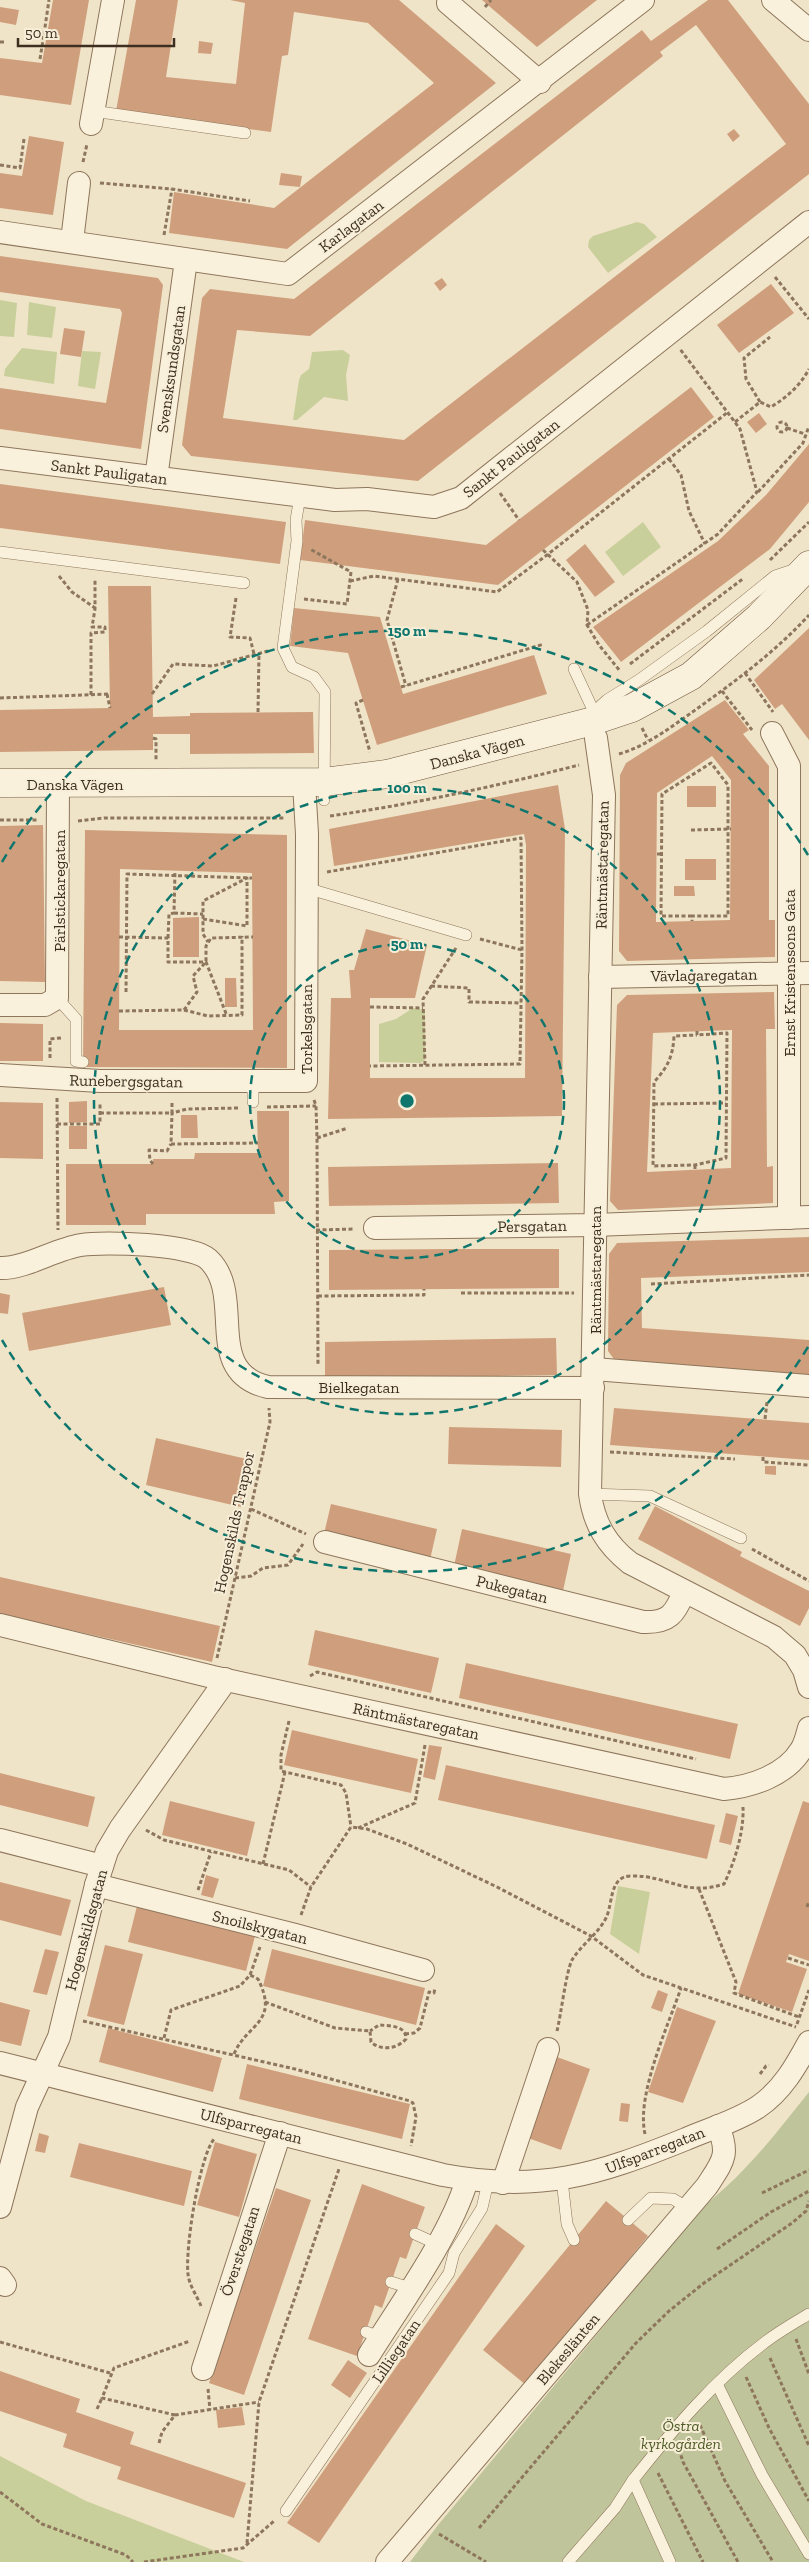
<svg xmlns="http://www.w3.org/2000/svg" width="809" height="2562" viewBox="0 0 809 2562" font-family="'Zilla Slab',serif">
<rect width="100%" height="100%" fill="#f0e4c8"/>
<g fill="#c9cf9b">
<polygon points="637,222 644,224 657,237 608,273 588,247 589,240 593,236"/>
<polygon points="0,300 17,303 14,337 0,336"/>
<polygon points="29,302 56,307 52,338 27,335"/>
<polygon points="22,348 57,352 54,384 4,376 5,369"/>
<polygon points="343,350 350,355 346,375 348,401 324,397 297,420 293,420 299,380 301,375 309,369 312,352"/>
<polygon points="82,351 101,352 95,389 78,386"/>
<polygon points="643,522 661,547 623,576 605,552"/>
<polygon points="413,1008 425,1010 425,1060 420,1063 379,1062 379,1024 396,1019"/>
<polygon points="618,1886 650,1892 639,1954 610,1934"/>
<polygon points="0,2456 86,2501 244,2562 0,2562"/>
</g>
<path fill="#bfc49a" d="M809,2092v470h-399l28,-37 267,-320c41,-32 72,-73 104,-113z"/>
<g fill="#cf9f7d" fill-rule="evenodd">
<polygon points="53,0 89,0 71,105 0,95 0,58 42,63"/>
<polygon points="136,0 178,0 166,77 236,84 245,3 230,0 399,0 496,83 287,249 169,233 174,192 274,208 434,83 368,23 294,12 288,55 282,56 271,132 116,111"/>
<polygon points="482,0 597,0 537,47"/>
<path d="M708,0h20l81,104v70l-391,307 -227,-25 -9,-11 20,-147 8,-9 84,10 348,-269 9,11zM696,25l90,119 -382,296 -181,-22 14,-88 73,6 353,-280 -3,-4z"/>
<polygon points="0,7 19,10 16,25 0,22"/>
<polygon points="199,41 213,43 211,54 198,53"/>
<polygon points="734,129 740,136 733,142 727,134"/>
<polygon points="29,136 64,142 53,215 0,208 0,173 22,176"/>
<polygon points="281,173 302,176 300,187 279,185"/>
<polygon points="0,256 158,278 163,285 141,449 0,429 0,388 106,403 122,313 120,309 0,292"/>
<polygon points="442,278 447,285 440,291 434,283"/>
<polygon points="771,284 794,313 739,353 717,325"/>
<polygon points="64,328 85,331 81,357 60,354"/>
<polygon points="691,387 714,417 498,585 300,560 305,520 486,545"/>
<polygon points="759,413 767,424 756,433 747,422"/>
<polygon points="809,444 809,502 770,549 621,662 593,627 718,541 766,495"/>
<polygon points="0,484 286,522 280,564 0,528"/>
<polygon points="585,544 615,582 595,597 566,560"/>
<polygon points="108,586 151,586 153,717 190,716 190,713 313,712 314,753 190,754 190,734 153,734 153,750 0,752 0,710 110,708"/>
<polygon points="294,608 380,617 403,694 534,655 547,694 377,745 348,653 290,646"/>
<polygon points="809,628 809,740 782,704 775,709 754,680"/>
<path d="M725,700l24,30 -6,4 26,32v154h6v37l-148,4 -8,-10 1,-176 6,-12zM712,756l19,24 -1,140 -74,2 1,-129z"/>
<polygon points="558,785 565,829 562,1116 328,1119 331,998 351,998 349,970 354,970 366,929 427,945 415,998 370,998 370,1078 525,1078 526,845 524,834 334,866 329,829"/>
<rect x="687" y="786" width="29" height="21"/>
<polygon points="43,825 45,982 0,981 0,826"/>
<path d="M85,830l202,5v233l-204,-1zM120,869l132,4 1,157h-134z"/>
<rect x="685" y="859" width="31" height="21"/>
<polygon points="674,886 694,886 695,896 674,896"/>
<polygon points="199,917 199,957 173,957 173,918"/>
<polygon points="225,978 236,978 237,1007 225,1007"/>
<path d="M774,992l1,37h-9l1,138 6,-1v37l-155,7 -8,-9 7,-196 10,-10zM732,1030l-1,138 -84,4 6,-139z"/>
<polygon points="0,1023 43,1024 43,1061 0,1061"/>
<polygon points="87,1101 87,1122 69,1123 69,1102"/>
<polygon points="0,1102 43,1103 43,1159 0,1158"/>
<polygon points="257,1111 289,1111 289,1201 274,1202 275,1214 146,1214 146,1225 66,1225 66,1164 153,1164 153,1159 194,1159 195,1153 258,1153"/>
<polygon points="181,1115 197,1115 198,1138 181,1138"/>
<rect x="69" y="1126" width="18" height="23"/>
<polygon points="558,1163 559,1203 329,1206 328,1167"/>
<polygon points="809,1237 809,1272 641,1278 642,1328 809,1340 809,1377 616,1362 608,1351 609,1254 617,1243"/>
<polygon points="451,1249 559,1249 559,1288 329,1290 329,1250"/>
<polygon points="164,1287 171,1325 29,1351 22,1313"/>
<polygon points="0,1293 10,1295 8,1314 0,1313"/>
<polygon points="556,1338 557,1375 325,1379 325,1342"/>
<polygon points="614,1408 809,1423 809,1460 610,1445"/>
<polygon points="449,1427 562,1430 561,1467 448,1464"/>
<polygon points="156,1438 251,1460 241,1507 146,1485"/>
<polygon points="765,1466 776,1466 776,1475 765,1474"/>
<polygon points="331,1504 437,1529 429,1564 323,1538"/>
<polygon points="655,1506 742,1552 740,1556 809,1591 809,1608 800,1626 638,1539"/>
<polygon points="462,1529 571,1554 563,1591 454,1566"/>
<polygon points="0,1577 220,1626 212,1662 0,1614"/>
<polygon points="315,1630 439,1658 431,1693 308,1665"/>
<polygon points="466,1663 738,1724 730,1759 459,1698"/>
<polygon points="292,1730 418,1759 411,1793 284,1765"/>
<polygon points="429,1745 442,1747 435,1780 423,1777"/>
<polygon points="446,1765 715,1825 707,1859 438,1800"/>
<polygon points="0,1773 95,1797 88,1827 0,1805"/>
<polygon points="170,1801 255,1822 247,1856 162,1835"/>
<polygon points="803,1801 809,1803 809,1961 789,1954 786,1962 807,1969 792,2012 738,1994"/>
<polygon points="726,1813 738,1816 731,1845 719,1842"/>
<polygon points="206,1875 219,1879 213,1898 201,1895"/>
<polygon points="0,1882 71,1900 61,1936 0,1920"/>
<polygon points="137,1906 255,1936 246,1971 128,1942"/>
<polygon points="105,1945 143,1954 124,2025 87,2016"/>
<polygon points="45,1949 59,1952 47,1995 33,1992"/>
<polygon points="272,1949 425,1988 416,2025 263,1986"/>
<polygon points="658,1990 668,1994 662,2012 651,2008"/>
<polygon points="0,2002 30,2010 21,2046 0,2041"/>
<polygon points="677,2007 716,2021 683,2103 648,2092"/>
<polygon points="108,2028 222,2058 213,2092 99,2062"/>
<polygon points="557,2057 590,2069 561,2150 528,2138"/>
<polygon points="247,2064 410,2104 402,2139 239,2099"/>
<polygon points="621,2103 630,2104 628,2122 619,2121"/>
<polygon points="39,2133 49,2136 45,2153 35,2151"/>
<polygon points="215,2142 257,2154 239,2217 197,2205"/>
<polygon points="79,2143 192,2171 184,2206 70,2177"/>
<polygon points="362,2184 425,2207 406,2259 400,2257 382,2308 375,2305 357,2356 308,2339"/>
<polygon points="276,2188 311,2200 244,2395 209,2383"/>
<polygon points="606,2201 648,2236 526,2385 483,2350"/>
<polygon points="496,2224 525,2246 319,2543 287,2523"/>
<polygon points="348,2360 367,2373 350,2398 331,2385"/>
<polygon points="0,2371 80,2399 76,2412 134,2432 130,2444 246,2483 234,2518 117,2479 121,2467 63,2447 67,2434 0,2411"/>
<polygon points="242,2407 245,2425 218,2428 216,2410"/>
</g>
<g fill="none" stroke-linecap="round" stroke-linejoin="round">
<g stroke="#8d765c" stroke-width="12">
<g id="lane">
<polyline points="93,111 245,133"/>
<polyline points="300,496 296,520 297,541 283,648 292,667 314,677 325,692 324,800"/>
<polyline points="0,552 244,583"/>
<polyline points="574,669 594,712 593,718"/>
<polyline points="594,712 607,700 639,680 707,631 775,576 796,569"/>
<polyline points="306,888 466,935"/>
<polyline points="57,998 76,1019 76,1061 83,1062"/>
<polyline points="253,1082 253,1102"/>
<polyline points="590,1494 650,1496 741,1538"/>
<polyline points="562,2180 567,2224 574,2240"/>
<polyline points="628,2220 651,2198 673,2199 688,2208"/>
<polyline points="415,2234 437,2244"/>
<polyline points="391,2282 410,2288"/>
<polyline points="366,2332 380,2337"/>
<polyline points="717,2384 762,2475 809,2554"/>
<polyline points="286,2511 449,2273 454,2253 482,2208 488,2182"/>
<polyline points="568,2562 615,2508 633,2480"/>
<path d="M670,2562l-37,-82c39,-49 80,-99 131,-137 14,-11 30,-20 45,-29"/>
</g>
</g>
<g stroke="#8d765c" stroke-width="24">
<g id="street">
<polyline points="773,0 809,30"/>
<polyline points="448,3 540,82"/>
<polyline points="91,124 113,0"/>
<polyline points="0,232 288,274 643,0"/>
<polyline points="72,241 79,183"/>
<polyline points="0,458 335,500 367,499 434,507 461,498 809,222"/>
<polyline points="156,478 186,260"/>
<polyline points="772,733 789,766 789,1218"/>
<path d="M596,738l8,57 -14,699c4,30 17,51 40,69l144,74 21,18 9,15 5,17"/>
<polyline points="600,977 809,973"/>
<polyline points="0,1005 45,1005 57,998 58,784"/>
<polyline points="0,1075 100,1081 306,1081 307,834 304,783"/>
<polyline points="375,1228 594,1225 809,1217"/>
<path d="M0,1268c25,1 55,-19 81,-23 22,-4 111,-1 127,14 39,36 -7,113 60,128l325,1"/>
<polyline points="594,1369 809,1386"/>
<path d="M325,1542l318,80c26,1 32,-8 41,-30"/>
<path d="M0,1625l213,52 511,112c27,-2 62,-14 77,-39 4,-6 6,-15 8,-22"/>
<polyline points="0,1840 102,1866"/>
<polyline points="96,1885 295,1935 423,1970"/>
<path d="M0,2063l443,112c97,18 154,0 243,-36 23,-10 51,-18 72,-32 24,-16 38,-41 51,-65"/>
<polyline points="503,2183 548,2049"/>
<polyline points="0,2207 27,2107 59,2037 96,1885 107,1851 120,1829 221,1687 225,1679"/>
<polyline points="0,2278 5,2285"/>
<path d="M369,2355c32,-51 81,-119 98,-175"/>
<polyline points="203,2369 280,2133"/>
<path d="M387,2562l320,-376c16,-25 23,-31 11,-60"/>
</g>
</g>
<g stroke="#6f573f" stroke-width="29">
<polyline id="secondary" points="0,783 324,782 387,774 593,721 632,708 691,676 759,617 809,565"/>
</g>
<g stroke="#8d765c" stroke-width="3" stroke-dasharray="4 2.5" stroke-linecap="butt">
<polyline points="485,7 491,0"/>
<polyline points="44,34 49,0"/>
<polyline points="0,42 5,42"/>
<polyline points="40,59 44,34 47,35"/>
<polyline points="83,162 87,144"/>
<polyline points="0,165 20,168 24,139"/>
<polyline points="100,183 172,189 250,201"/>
<polyline points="164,235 172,189"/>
<polyline points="775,277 809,319"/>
<polyline points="760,402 746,379 744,358 770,337"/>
<path d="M735,422l25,-20 11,5c16,-10 29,-21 38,-38"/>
<circle cx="782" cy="427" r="5"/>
<polyline points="787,428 805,434"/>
<polyline points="669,459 681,475 689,511 705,544"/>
<polyline points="758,492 803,443 809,426"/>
<polyline points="500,493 519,520"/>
<polyline points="543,550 577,582 588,610 587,625 599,645 620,671"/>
<polyline points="770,560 809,522"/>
<polyline points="59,576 72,592 95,608"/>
<polyline points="398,579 387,620 406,686"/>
<polyline points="350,581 374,576 497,592 547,555 728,412"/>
<polyline points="236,598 230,637 250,638 254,654"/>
<polyline points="304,599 347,604 351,572 310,549"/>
<polyline points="587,625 718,534 757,492 740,429 680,349"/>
<polyline points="630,664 744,578"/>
<polyline points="745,673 773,712"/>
<polyline points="401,687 544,644"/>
<polyline points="722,691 752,730"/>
<polyline points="107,694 110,708"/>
<polyline points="152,694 173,664 213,666 268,651"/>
<polyline points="91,695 91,633 105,632 105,627 92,627 95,609 95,580"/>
<polyline points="0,698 110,694"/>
<polyline points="363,700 356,703 370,752"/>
<polyline points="258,712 259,653"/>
<polyline points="642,728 648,740"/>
<polyline points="153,738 156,739 156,760"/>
<path d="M619,754c28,-8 55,-29 79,-46 39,-28 78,-57 111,-93"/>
<path d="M330,816c84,-12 167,-30 249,-51"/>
<polyline points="0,820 37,820"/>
<polyline points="78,821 104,818 284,818"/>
<polyline points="691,830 731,829"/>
<polyline points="657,854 662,854"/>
<polyline points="327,872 521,838 522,950 520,1064 370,1066"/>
<polyline points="174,913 203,914"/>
<polyline points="692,916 661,916 662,794 711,763 728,785 728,916 692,916 692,921"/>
<polyline points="203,919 247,926 247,878 203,901 203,934 208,942"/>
<polyline points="119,937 168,938 168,962 206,962 227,1016"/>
<polyline points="168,938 169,914 174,913 175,871"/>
<polyline points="480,939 522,950"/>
<polyline points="431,986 469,988 469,1002 521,1003"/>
<polyline points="126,992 127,874 252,878"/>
<polyline points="370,1007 423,1008"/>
<polyline points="184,1010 208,1016 242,1015 242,936"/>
<polyline points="119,1011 184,1010 197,992 193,976 206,962 206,946 211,938 253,937"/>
<path d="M697,1031v4l30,-2 -1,125 -31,7 -42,1 1,-84c14,-15 19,-26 20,-46l23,-1"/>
<polyline points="50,1058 50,1039 61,1038"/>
<polyline points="425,1065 423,999 456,948"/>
<polyline points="57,1098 58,1230"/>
<polyline points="314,1100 316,1106 317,1138 318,1366"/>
<polyline points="654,1104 726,1103"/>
<polyline points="267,1107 316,1106"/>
<polyline points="238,1108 187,1109 172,1113 171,1144 258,1143"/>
<polyline points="100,1113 172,1113 172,1101"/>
<polyline points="57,1124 100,1124 100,1102"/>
<polyline points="317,1138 348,1128"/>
<polyline points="153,1164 150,1160 149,1150 167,1151 171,1144"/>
<polyline points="695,1165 695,1170"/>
<polyline points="316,1230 355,1229"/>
<polyline points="651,1284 809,1275"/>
<polyline points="461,1293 574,1293"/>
<polyline points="318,1296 424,1295 424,1289"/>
<polyline points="765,1419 767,1402"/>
<polyline points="610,1452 735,1459"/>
<polyline points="763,1457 763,1462 809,1465"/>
<polyline points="251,1509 306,1534"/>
<polyline points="752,1549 809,1581"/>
<polyline points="235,1578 251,1576 263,1568 288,1565 303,1544"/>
<polyline points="217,1658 270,1422 269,1408"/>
<polyline points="310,1676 317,1672 696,1759"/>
<polyline points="289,1721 281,1755 281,1771 341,1785 346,1793 351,1827"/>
<polyline points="358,1828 415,1803 425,1745"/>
<polyline points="146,1830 164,1840 289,1870 311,1887"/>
<polyline points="263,1864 285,1772"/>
<polyline points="699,1889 736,1982 734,1993 799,2017"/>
<polyline points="198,1890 211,1852"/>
<polyline points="807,1907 809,1901"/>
<polyline points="301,1915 311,1887 351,1827 367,1829 407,1844 497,1887 591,1936 643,1975 796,2027"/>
<polyline points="788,1958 809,1965"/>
<path d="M265,2002l70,26 35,3 1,11c10,9 26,7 35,-3 0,-14 -16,-13 -27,-14l-9,6"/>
<polyline points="83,2021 295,2069 410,2101 413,2103 416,2117 411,2146"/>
<polyline points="797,2024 809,1990"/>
<path d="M557,2031c4,-16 9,-59 15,-71 9,-15 26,-26 34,-42 7,-14 3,-42 25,-42 37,-1 54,21 93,8 11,-23 20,-52 19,-77"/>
<polyline points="405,2034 414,2033 420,2028 429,1992 434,1993 435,1988"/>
<polyline points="164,2038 171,2010 240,1986 250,1975 260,1947"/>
<path d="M234,2054c13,-31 46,-31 24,-75l-8,-4"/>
<polyline points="760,2074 766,2066 769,2065"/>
<path d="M645,2134c-9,-39 23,-108 36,-146"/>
<polyline points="762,2193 809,2170"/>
<polyline points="717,2249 771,2212 809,2191"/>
<path d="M201,2306c-4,-10 -12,-21 -13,-32 -3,-25 11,-116 26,-135"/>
<polyline points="796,2339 809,2374"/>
<polyline points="0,2342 110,2373"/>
<polyline points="770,2358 809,2446"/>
<polyline points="746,2377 769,2428 809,2501"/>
<polyline points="208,2389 210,2410"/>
<polyline points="97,2409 102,2398"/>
<polyline points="175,2415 102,2398 114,2368 190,2341"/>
<polyline points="700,2425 725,2481 773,2562"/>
<polyline points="159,2443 162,2432 175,2415 259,2402"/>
<polyline points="679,2449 683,2462 738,2562"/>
<polyline points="658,2473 703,2562"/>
<polyline points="0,2492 42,2524 126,2555 133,2562"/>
<polyline points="479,2528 636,2343 669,2311 704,2283 792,2223 806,2211 809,2201"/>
<polyline points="439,2534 486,2562"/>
<polyline points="247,2543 259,2402 339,2169"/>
<polyline points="144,2562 243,2548 274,2521"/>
</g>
<use href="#lane" stroke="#faf1dc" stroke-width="11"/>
<use href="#street" stroke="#faf1dc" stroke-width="22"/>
<use href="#secondary" stroke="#faf1dc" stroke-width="28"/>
</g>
<g fill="none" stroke="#0f766e" stroke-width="2.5" stroke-dasharray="9 6">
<circle cx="407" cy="1101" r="157"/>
<circle cx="407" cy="1101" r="313"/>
<path d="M808 1347A470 470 0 0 1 2 1340M2 862A470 470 0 0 1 808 855"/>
</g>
<g text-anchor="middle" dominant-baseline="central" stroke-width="4" stroke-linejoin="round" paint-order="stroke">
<g font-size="16" fill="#3d2e20" stroke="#f7eed8">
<text transform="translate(351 226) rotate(-37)">Karlagatan</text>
<text transform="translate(171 369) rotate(-82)">Svensksundsgatan</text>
<text transform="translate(511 458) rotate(-38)">Sankt Pauligatan</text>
<text transform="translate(109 472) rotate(7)">Sankt Pauligatan</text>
<text transform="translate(477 752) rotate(-15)">Danska Vägen</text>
<text x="75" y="784">Danska Vägen</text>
<text transform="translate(602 865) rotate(-89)">Räntmästaregatan</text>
<text transform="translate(59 891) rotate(-90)">Pärlstickaregatan</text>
<text transform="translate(789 973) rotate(-90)">Ernst Kristenssons Gata</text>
<text transform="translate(704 975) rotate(-1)">Vävlagaregatan</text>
<text transform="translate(306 1029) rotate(-90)">Torkelsgatan</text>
<text transform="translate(126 1081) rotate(1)">Runebergsgatan</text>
<text transform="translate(532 1226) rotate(-1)">Persgatan</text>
<text transform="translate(595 1270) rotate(-90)">Räntmästaregatan</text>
<text x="359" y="1387">Bielkegatan</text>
<text transform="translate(234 1522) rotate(-78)">Hogenskilds Trappor</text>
<text transform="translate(512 1589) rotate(14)">Pukegatan</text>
<text transform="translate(416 1721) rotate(12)">Räntmästaregatan</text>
<text transform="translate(260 1927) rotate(14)">Snoilskygatan</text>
<text transform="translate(86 1930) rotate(-75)">Hogenskildsgatan</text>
<text transform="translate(251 2126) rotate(14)">Ulfsparregatan</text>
<text transform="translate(655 2150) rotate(-21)">Ulfsparregatan</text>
<text transform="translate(240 2251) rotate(-72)">Överstegatan</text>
<text transform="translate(568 2349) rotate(-50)">Blekeslänten</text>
<text transform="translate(396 2351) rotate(-56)">Lilliegatan</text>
</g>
<g font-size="16" font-style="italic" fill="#4d5a26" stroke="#f7eed8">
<text x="681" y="2425">Östra<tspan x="681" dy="18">kyrkogården</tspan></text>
</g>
</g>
<circle cx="407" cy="1101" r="8" fill="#0f766e" stroke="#f7eed8" stroke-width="2.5"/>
<g font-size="15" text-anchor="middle" font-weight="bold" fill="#0f766e" stroke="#f7eed8" stroke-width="4" stroke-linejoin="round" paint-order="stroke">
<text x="407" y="636">150 m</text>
<text x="407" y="793">100 m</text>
<text x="407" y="949">50 m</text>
</g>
<path d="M18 38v8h156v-8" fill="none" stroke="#3d2e20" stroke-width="2.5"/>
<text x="25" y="38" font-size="15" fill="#3d2e20" stroke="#f7eed8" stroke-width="4" paint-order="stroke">50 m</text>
</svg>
